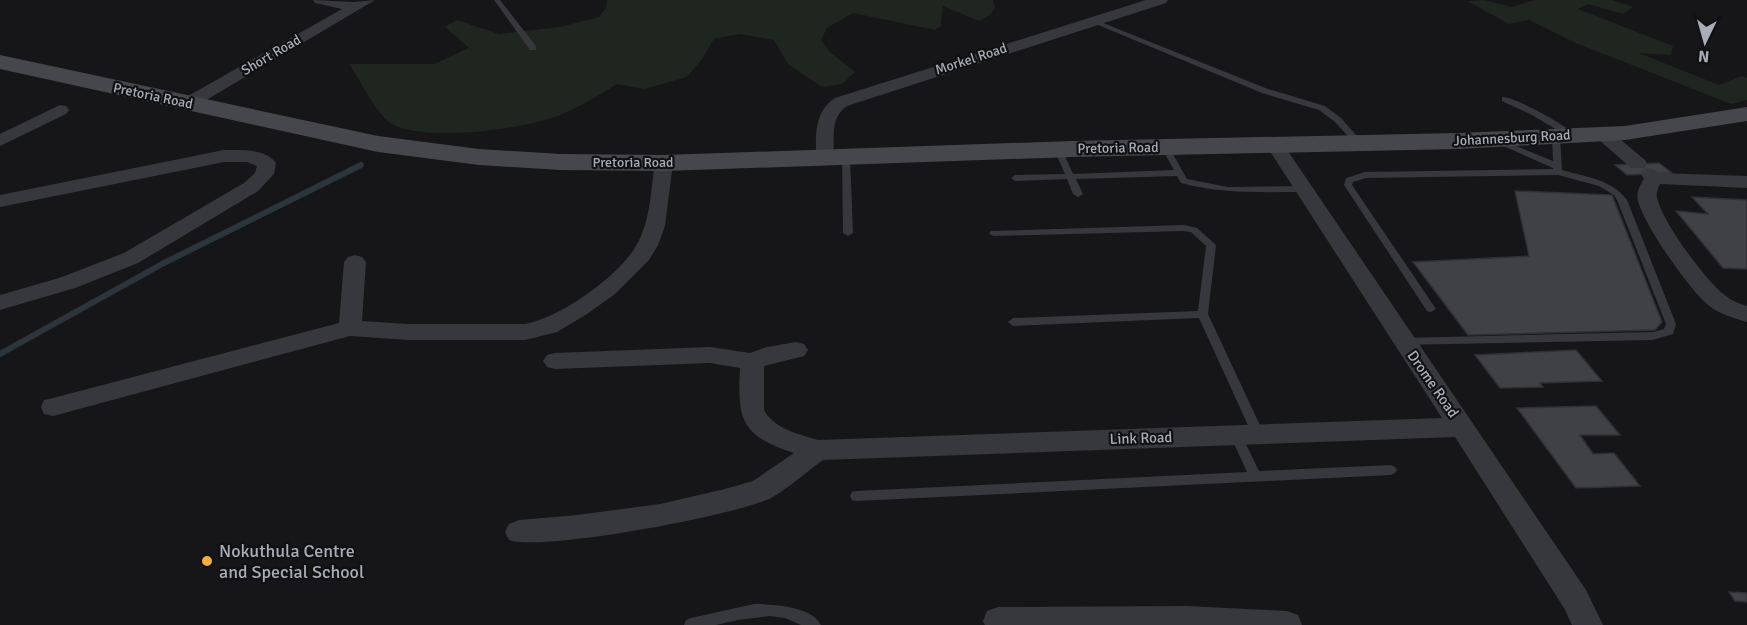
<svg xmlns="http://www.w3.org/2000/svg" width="1747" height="625" viewBox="0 0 1747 625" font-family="Signika,sans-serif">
<rect width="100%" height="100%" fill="#161618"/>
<g fill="#1e261f">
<path d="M607,0h386l2,8 -5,7 -11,6 -36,-15 -2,20 -6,4 -82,-17 -26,15 -6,12 9,12 25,20 -13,12 -20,3 -34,-23 -14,-24 -35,-6 -25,5 -12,20 -15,18 -43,12 -27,-5c-18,11 -37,23 -57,31 -35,14 -135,28 -168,9 -15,-8 -32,-45 -43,-60h85l35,-16 -24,-21 12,-7 42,14 61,-7 39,-10 7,-9z"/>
<polygon points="1484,0 1512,7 1535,0 1612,0 1633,7 1623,14 1588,4 1578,9 1673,46 1671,55 1639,53 1719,85 1742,76 1747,78 1747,100 1731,104 1576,43 1529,20 1509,24 1467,1"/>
</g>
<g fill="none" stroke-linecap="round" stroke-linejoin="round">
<polyline stroke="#2c353c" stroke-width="6" points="0,354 164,263 361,165"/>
</g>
<g fill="#404145" stroke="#303034" stroke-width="1.5">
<polygon points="1659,163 1672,173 1627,175 1615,165"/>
<polygon points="1515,191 1612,195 1662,322 1655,330 1468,335 1413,262 1529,256"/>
<polygon points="1692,197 1747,200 1747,269 1723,268 1676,211 1708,214"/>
<polygon points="1576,350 1602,381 1540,383 1543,387 1500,388 1475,355"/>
<polygon points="1596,406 1620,435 1580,435 1593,454 1614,453 1640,486 1576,488 1517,408"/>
<polygon points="1729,592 1747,593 1747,602 1735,601"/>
</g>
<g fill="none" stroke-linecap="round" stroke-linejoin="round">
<g fill="#37383d" fill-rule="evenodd">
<polygon points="494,0 500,0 536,46 536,50 530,50"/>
<polygon points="1093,19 1268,89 1325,106 1341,118 1363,143 1362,145 1356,145 1335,122 1319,110 1262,93 1091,22 1090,21"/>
<path d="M1502,97c14,0 63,28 74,38l-1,2h-6l-37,-22 -30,-14z"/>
<path d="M1556,133l4,3 2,34c23,7 50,9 65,30l49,124 -3,10 -20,6 -253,5 -1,-3 5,-4 249,-6 11,-3 2,-5 -49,-124 -3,-5 -15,-9 -41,-11 -192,3 -13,4 -1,3 84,124 -5,3 -4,-1 -83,-126 2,-7 19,-6 188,-3v-1l-61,-27 1,-2h6l54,22 -1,-25z"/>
<path d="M1165,144l4,3 18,32 41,8 75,-1 5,3 -5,3c-42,0 -82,2 -122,-9l-4,-7 -101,3 7,15 -5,3 -5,-3 -6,-15 -52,2 -4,-3 4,-3 50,-1 -11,-25 4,-3 4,3 11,25 101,-4 -13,-23z"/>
<polygon points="846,154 850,157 853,233 848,236 843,233 842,157"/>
<polygon points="1184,225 1197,228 1216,245 1208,314 1264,434 1262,437 1258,439 1254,437 1252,434 1199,318 1013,326 1008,322 1013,318 1198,311 1206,246 1191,232 1184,231 994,236 991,235 989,233 991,231"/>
<polygon points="1236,430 1240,432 1259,471 1391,465 1395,467 1397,470 1395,473 1391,475 856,501 852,500 850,496 852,492 856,491 1247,472 1230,435 1232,432"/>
<path d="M754,604c18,0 58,2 67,21h-20l-16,-7 -16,-2 -31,4 -22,5h-32l2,-5 5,-2z"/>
</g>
<g fill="#37383d" fill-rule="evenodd">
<polygon points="313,0 354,2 375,0 193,108 181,108 178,104 181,100 342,9 315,3"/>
<path d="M1146,0h22l-2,3 -319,103c-17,11 -13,32 -13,51l-2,4h-14l-2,-4c0,-23 -2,-45 19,-59z"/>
<polygon points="60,105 66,106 69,110 66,114 0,146 0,134"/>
<polygon points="1603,129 1609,130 1645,160 1647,164 1645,168 1631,168 1597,138 1594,134 1597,130"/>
<path d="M1275,140l6,1 305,449 17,35h-31l-8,-17 -109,-171 -632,23c-17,12 -34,28 -52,38 -34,17 -229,54 -262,42l-4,-8 4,-8 10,-4 58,-5 83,-11 65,-15 28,-8 41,-28c-52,-17 -57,-32 -54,-85l-30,-5 -155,6 -8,-2 -4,-6 4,-6 8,-2 155,-6 40,6 17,-6 29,-5 8,2 4,6 -4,6 -40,10v44c10,19 35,24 54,30l624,-22 -176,-273 3,-4z"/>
<path d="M224,150c16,0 41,-2 52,13l-2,11 -16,17 -120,72 -63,25 -75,22v-15l59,-17 65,-25 120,-70 11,-10 2,-7 -10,-4h-23l-224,45v-12z"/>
<path d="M664,157l7,2 2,4 -8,63 -7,19 -9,15 -34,34 -28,20 -30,18 -32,8h-117l-58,-4 -297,80 -9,-2 -3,-7 3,-7 9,-2 286,-75 5,-61 4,-5 7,-2 7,2 4,5 -4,59 46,3h117c36,-6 103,-53 116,-88 10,-23 10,-49 14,-73l2,-4z"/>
<path d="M1650,168l9,5 88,3v12l-87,-4c-2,4 -4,9 -3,13 3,22 51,87 69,99 6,5 14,8 21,10v16c-13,-4 -28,-8 -39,-17 -19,-16 -64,-80 -70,-104 -2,-9 2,-16 6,-22l-3,-5 2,-4z"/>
<polygon points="1187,606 1287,611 1298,615 1302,625 985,625 983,621 987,611 998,607"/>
</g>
<polygon fill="#45474d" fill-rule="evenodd" points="0,55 378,136 479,149 561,154 664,155 1072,141 1458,133 1625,126 1747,107 1747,121 1625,140 1458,149 1072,157 664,171 561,170 479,165 378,152 0,69"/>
</g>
<circle fill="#f2b134" stroke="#111113" stroke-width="2" cx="207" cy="561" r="6"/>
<g text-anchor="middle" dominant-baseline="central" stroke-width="4.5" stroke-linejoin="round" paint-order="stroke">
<g font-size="14" fill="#a8adb8" stroke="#111113">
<text transform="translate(271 55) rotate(-30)">Short Road</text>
<text transform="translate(971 59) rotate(-18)">Morkel Road</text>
<text transform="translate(153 96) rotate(12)">Pretoria Road</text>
<text transform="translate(1512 138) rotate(-3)">Johannesburg Road</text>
<text transform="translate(1118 148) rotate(-1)">Pretoria Road</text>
<text x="633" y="162">Pretoria Road</text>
</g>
<g font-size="15" fill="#a8adb8" stroke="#111113">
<text transform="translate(1433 384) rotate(55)">Drome Road</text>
<text transform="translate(1141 438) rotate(-2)">Link Road</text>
</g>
<g font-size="18" fill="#a8adb8" stroke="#111113" text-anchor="start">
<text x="219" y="551">Nokuthula Centre<tspan x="219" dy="21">and Special School</tspan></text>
</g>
</g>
<g transform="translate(1705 42) rotate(185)" stroke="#111113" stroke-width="4.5" paint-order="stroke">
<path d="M0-4.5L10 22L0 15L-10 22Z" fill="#a8adb8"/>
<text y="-9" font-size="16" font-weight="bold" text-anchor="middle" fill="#a8adb8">N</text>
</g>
</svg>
